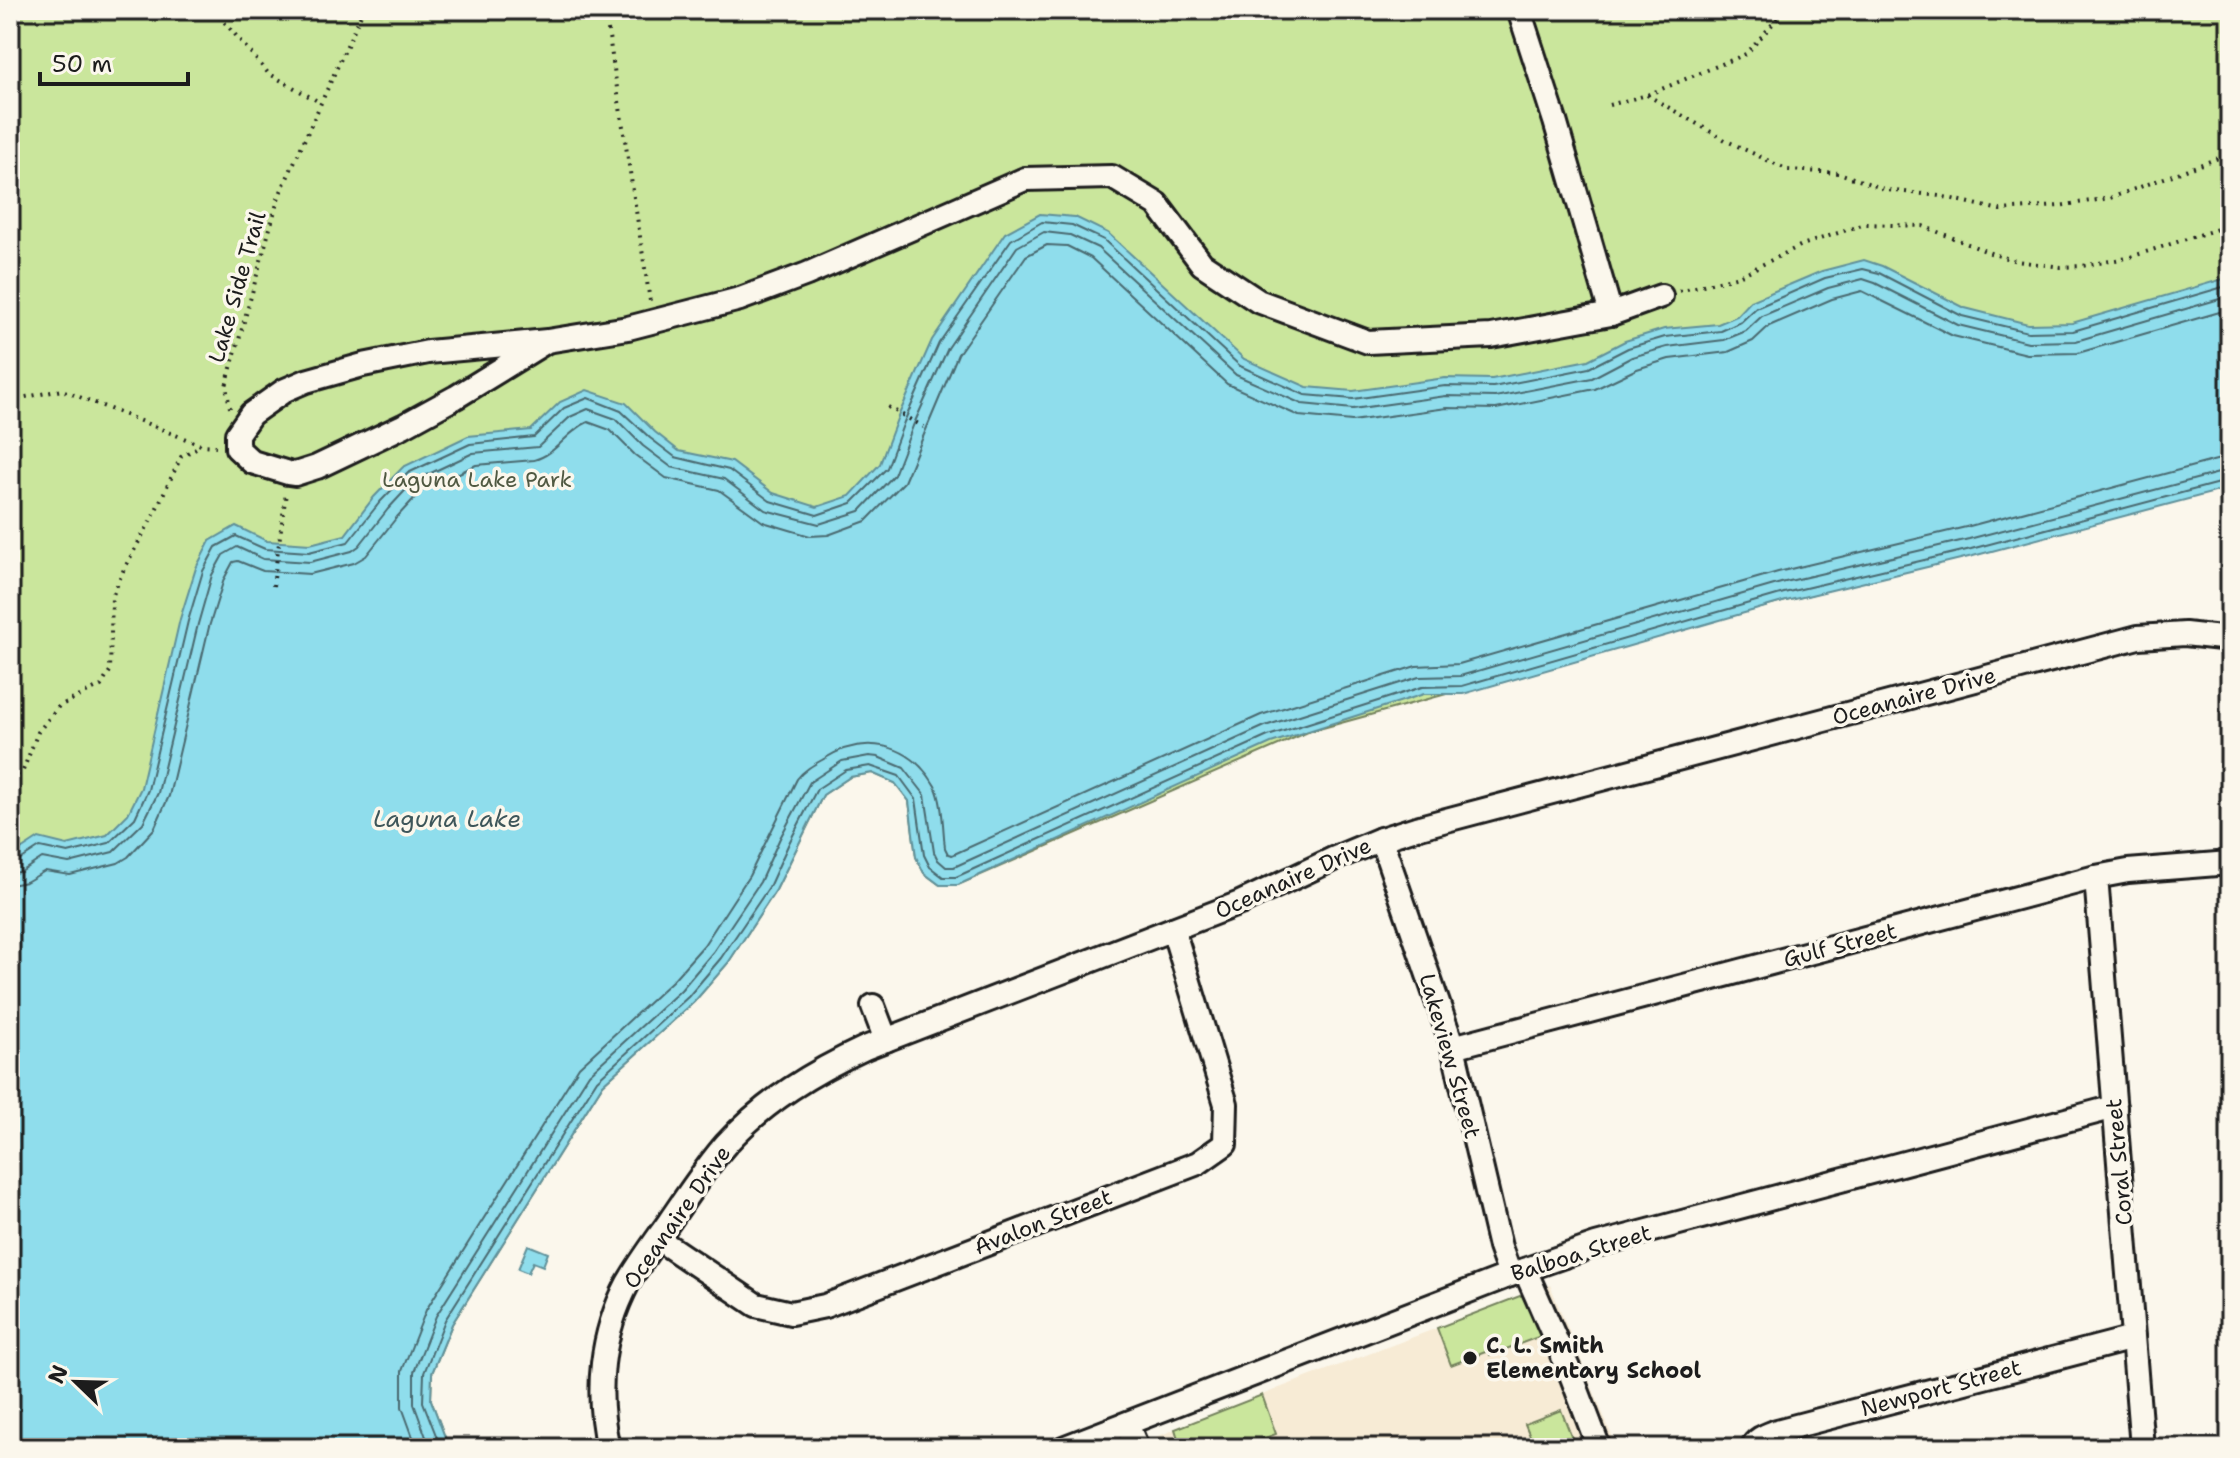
<svg xmlns="http://www.w3.org/2000/svg" width="2240" height="1458" viewBox="0 0 2240 1458" font-family="'Shantell Sans',sans-serif">
<rect width="100%" height="100%" fill="#fbf7ec"/>
<filter id="ink" filterUnits="userSpaceOnUse"><feTurbulence type="fractalNoise" baseFrequency=".0125" numOctaves="2"/><feDisplacementMap in="SourceGraphic" scale="16" xChannelSelector="R" yChannelSelector="G"/><feConvolveMatrix kernelMatrix="1 2 1 2 8 2 1 2 1" color-interpolation-filters="sRGB"/></filter>
<g filter="url(#ink)">
<polygon fill="#f7ebd5" points="1550,1285 1617,1448 1128,1448 1282,1387"/>
<g fill="#cae69c" stroke="#73815c" stroke-width="2">
<polygon points="10,10 2230,10 2230,487 1786,601 1308,732 958,885 940,885 924,873 916,857 909,801 895,783 872,773 850,777 823,795 776,890 728,963 694,1002 603,1084 452,1324 432,1373 431,1400 449,1448 10,1448"/>
<polygon points="1525,1294 1541,1336 1490,1355 1488,1351 1451,1365 1437,1328"/>
<polygon points="1262,1395 1276,1434 1238,1448 1181,1448 1175,1429"/>
<polygon points="1561,1410 1576,1448 1535,1448 1525,1424"/>
</g>
<g fill="#8fddec" stroke="#619099" stroke-width="2">
<polygon points="1040,214 1075,217 1108,233 1244,359 1307,387 1353,391 1445,378 1492,379 1588,360 1625,341 1664,329 1718,324 1737,316 1751,301 1822,271 1864,260 1882,266 1965,308 2028,324 2072,323 2230,277 2230,488 1973,556 1786,601 1463,694 1424,694 1271,743 958,885 940,885 924,873 916,857 909,801 895,783 872,773 850,777 823,795 776,890 728,963 694,1002 603,1084 452,1324 432,1373 431,1400 449,1448 10,1448 10,857 39,838 67,845 107,835 128,814 141,788 180,619 196,568 210,541 236,526 267,541 310,544 345,535 374,497 403,467 468,436 531,430 560,402 587,390 626,403 655,432 679,451 732,462 773,493 817,507 850,496 880,464 897,419 932,340 1005,233"/>
<polygon points="528,1245 548,1253 543,1266 533,1262 528,1273 518,1269"/>
</g>
<g fill="none" stroke-linecap="round" stroke-linejoin="round">
<g stroke="#4a696f" stroke-width="2">
<polyline points="10,863 17,862 40,847 68,853 109,843 135,818 148,790 188,621 203,571 216,547 236,536 265,549 309,552 348,542 380,502 408,473 470,444 534,437 564,408 588,398 621,411 650,438 675,457 729,470 770,501 817,515 852,503 887,468 904,422 939,343 1011,240 1042,222 1072,225 1104,240 1240,366 1305,395 1353,399 1445,386 1493,387 1589,368 1628,348 1665,337 1721,331 1741,322 1756,308 1825,278 1863,269 1879,273 1962,316 2028,332 2073,331 2230,285"/>
<polyline points="10,873 21,872 42,858 69,863 113,852 143,823 158,793 198,624 212,575 223,555 237,547 263,559 310,562 352,551 359,546 388,509 414,481 473,453 538,447 570,417 588,409 616,419 643,446 671,467 724,479 765,510 819,524 860,511 894,475 913,426 948,348 1017,247 1044,232 1070,235 1098,248 1236,375 1302,404 1353,409 1446,396 1495,397 1592,378 1632,357 1667,347 1724,340 1746,331 1762,316 1828,288 1863,279 1875,283 1958,325 2028,342 2076,341 2230,296"/>
<path d="M10,885l16,-3 19,-11 25,4 48,-12 10,-6 26,-28 15,-33 40,-169 15,-48 9,-17 5,-1 25,10 47,3 44,-11 12,-7 31,-39 24,-26 55,-26 58,-5c23,-6 33,-29 54,-38l22,8 25,25 31,23 53,12 44,32 47,14 18,-1 38,-14 38,-39 54,-128 68,-98 21,-11 20,1 24,12 136,126 72,32 53,5 95,-13 49,1 99,-20 42,-20 32,-10 59,-7 25,-11 16,-15 63,-27 30,-8 91,45 74,18 51,-1 152,-44"/>
<path d="M417,1448l-15,-41v-36l24,-61 153,-243 93,-86 32,-36 45,-69 48,-97c7,-9 16,-14 25,-19 41,-27 88,-18 113,26 8,15 8,45 10,62l3,6 4,1 309,-140 155,-49 43,-2 319,-92 188,-45 254,-68 10,-1"/>
<polyline points="430,1448 414,1404 414,1372 436,1316 589,1074 681,990 713,952 760,882 780,838 810,782 842,761 869,756 878,757 904,768 925,795 934,852 938,860 946,867 954,867 1265,726 1419,677 1460,676 1781,583 1969,539 2230,470"/>
<polyline points="441,1448 423,1402 424,1373 445,1320 597,1080 688,997 721,958 769,887 789,843 817,789 846,770 870,766 899,776 916,799 924,855 930,867 943,877 956,877 1268,736 1422,687 1462,686 1784,593 1971,549 2230,480"/>
</g>
<g stroke="#1c1c1c" stroke-width="28">
<g id="minor">
<polyline points="1519,10 1555,121 1611,314"/>
<polyline points="547,341 456,397 403,426 317,467 295,474 288,473 252,462 237,448 237,434 251,414 285,390 306,381 363,365 428,352 547,341 628,328 740,299 807,274 1025,179 1112,177 1157,204 1202,264 1258,301 1368,342 1491,336 1611,314 1661,296"/>
<polyline points="1381,839 1453,1047 1500,1247 1510,1275"/>
<polyline points="2096,877 2142,1448"/>
<polyline points="873,1006 886,1040"/>
<polyline points="1453,1047 2096,877 2128,871 2230,863"/>
<polyline points="658,1239 756,1305 791,1313 825,1306 1198,1163 1225,1144 1226,1104 1173,929"/>
<polyline points="1525,1270 1572,1377 1599,1448"/>
<polyline points="1127,1424 1137,1448"/>
<path d="M608,1448c-13,-56 -7,-114 20,-165 12,-21 27,-41 41,-61 18,-26 36,-54 57,-78 39,-43 87,-72 139,-96l375,-145 93,-44 48,-20 35,-11 722,-191 47,-3 45,5"/>
<polyline points="1063,1448 1510,1275 1596,1245 2115,1107"/>
<path d="M1752,1448c4,-10 15,-13 25,-17l356,-93"/>
</g>
</g>
<g stroke="#1c1c1c" stroke-width="4" stroke-dasharray="2 6" stroke-linecap="butt">
<polyline points="214,10 268,73 321,103"/>
<polyline points="608,30 650,301"/>
<polyline points="1647,95 1727,141 1788,170 1839,173 1887,190 1940,196 2000,210 2059,206 2110,198 2224,156 2230,157"/>
<polyline points="1609,105 1647,95 1746,54 1785,10"/>
<polyline points="1679,291 1739,276 1802,245 1865,224 1923,226 1993,254 2016,261 2061,267 2082,266 2127,258 2230,225"/>
<polyline points="10,400 62,390 201,445 216,446"/>
<polyline points="888,407 924,427"/>
<polyline points="230,408 226,386 279,196 363,10"/>
<polyline points="10,460 17,399"/>
<polyline points="273,586 286,493"/>
<polyline points="10,778 22,773 38,732 59,706 101,686 110,671 112,597 124,569 153,516 181,457 201,445"/>
</g>
<use href="#minor" stroke="#fbf7ec" stroke-width="22"/>
</g>
</g>
<circle fill="#1c1c1c" stroke="#fbf7ec" stroke-width="3" cx="1470" cy="1358" r="8"/>
<g text-anchor="middle" dominant-baseline="central" stroke-width="7" stroke-linejoin="round" paint-order="stroke">
<g font-size="22" fill="#1c1c1c" stroke="#fbf7ec">
<text transform="translate(237 287) rotate(-74)">Lake Side Trail</text>
<text transform="translate(1914 696) rotate(-15)">Oceanaire Drive</text>
<text transform="translate(1293 878) rotate(-24)">Oceanaire Drive</text>
<text transform="translate(1840 945) rotate(-15)">Gulf Street</text>
<text transform="translate(1450 1056) rotate(74)">Lakeview Street</text>
<text transform="translate(2119 1162) rotate(-95)">Coral Street</text>
<text transform="translate(677 1217) rotate(-55)">Oceanaire Drive</text>
<text transform="translate(1043 1222) rotate(-21)">Avalon Street</text>
<text transform="translate(1581 1253) rotate(-17)">Balboa Street</text>
<text transform="translate(1941 1388) rotate(-15)">Newport Street</text>
</g>
<g font-size="22" fill="#505942" stroke="#fbf7ec">
<text x="477" y="479">Laguna Lake Park</text>
</g>
<g font-size="22" font-weight="bold" fill="#1c1c1c" stroke="#fbf7ec" text-anchor="start">
<text x="1486" y="1345">C. L. Smith<tspan x="1486" dy="25">Elementary School</tspan></text>
</g>
<g font-size="24" font-style="italic" fill="#3e565a" stroke="#fbf7ec">
<text x="447" y="819">Laguna Lake</text>
</g>
</g>
<rect width="2240" height="1458" fill="none" stroke="#fbf7ec" stroke-width="40"/>
<rect x="20" y="20" width="2200" height="1418" fill="none" stroke="#1c1c1c" stroke-width="3" filter="url(#ink)"/>
<g transform="translate(76 1382) rotate(293)" stroke="#fbf7ec" stroke-width="6" paint-order="stroke">
<path d="M0-6L14 30L0 20L-14 30Z" fill="#1c1c1c"/>
<text y="-12" font-size="22" font-weight="bold" text-anchor="middle" fill="#1c1c1c">N</text>
</g>
<path d="M40 72v12h148v-12" fill="none" stroke="#1c1c1c" stroke-width="4"/>
<text x="52" y="72" font-size="24" fill="#1c1c1c" stroke="#fbf7ec" stroke-width="6" paint-order="stroke">50 m</text>
</svg>
